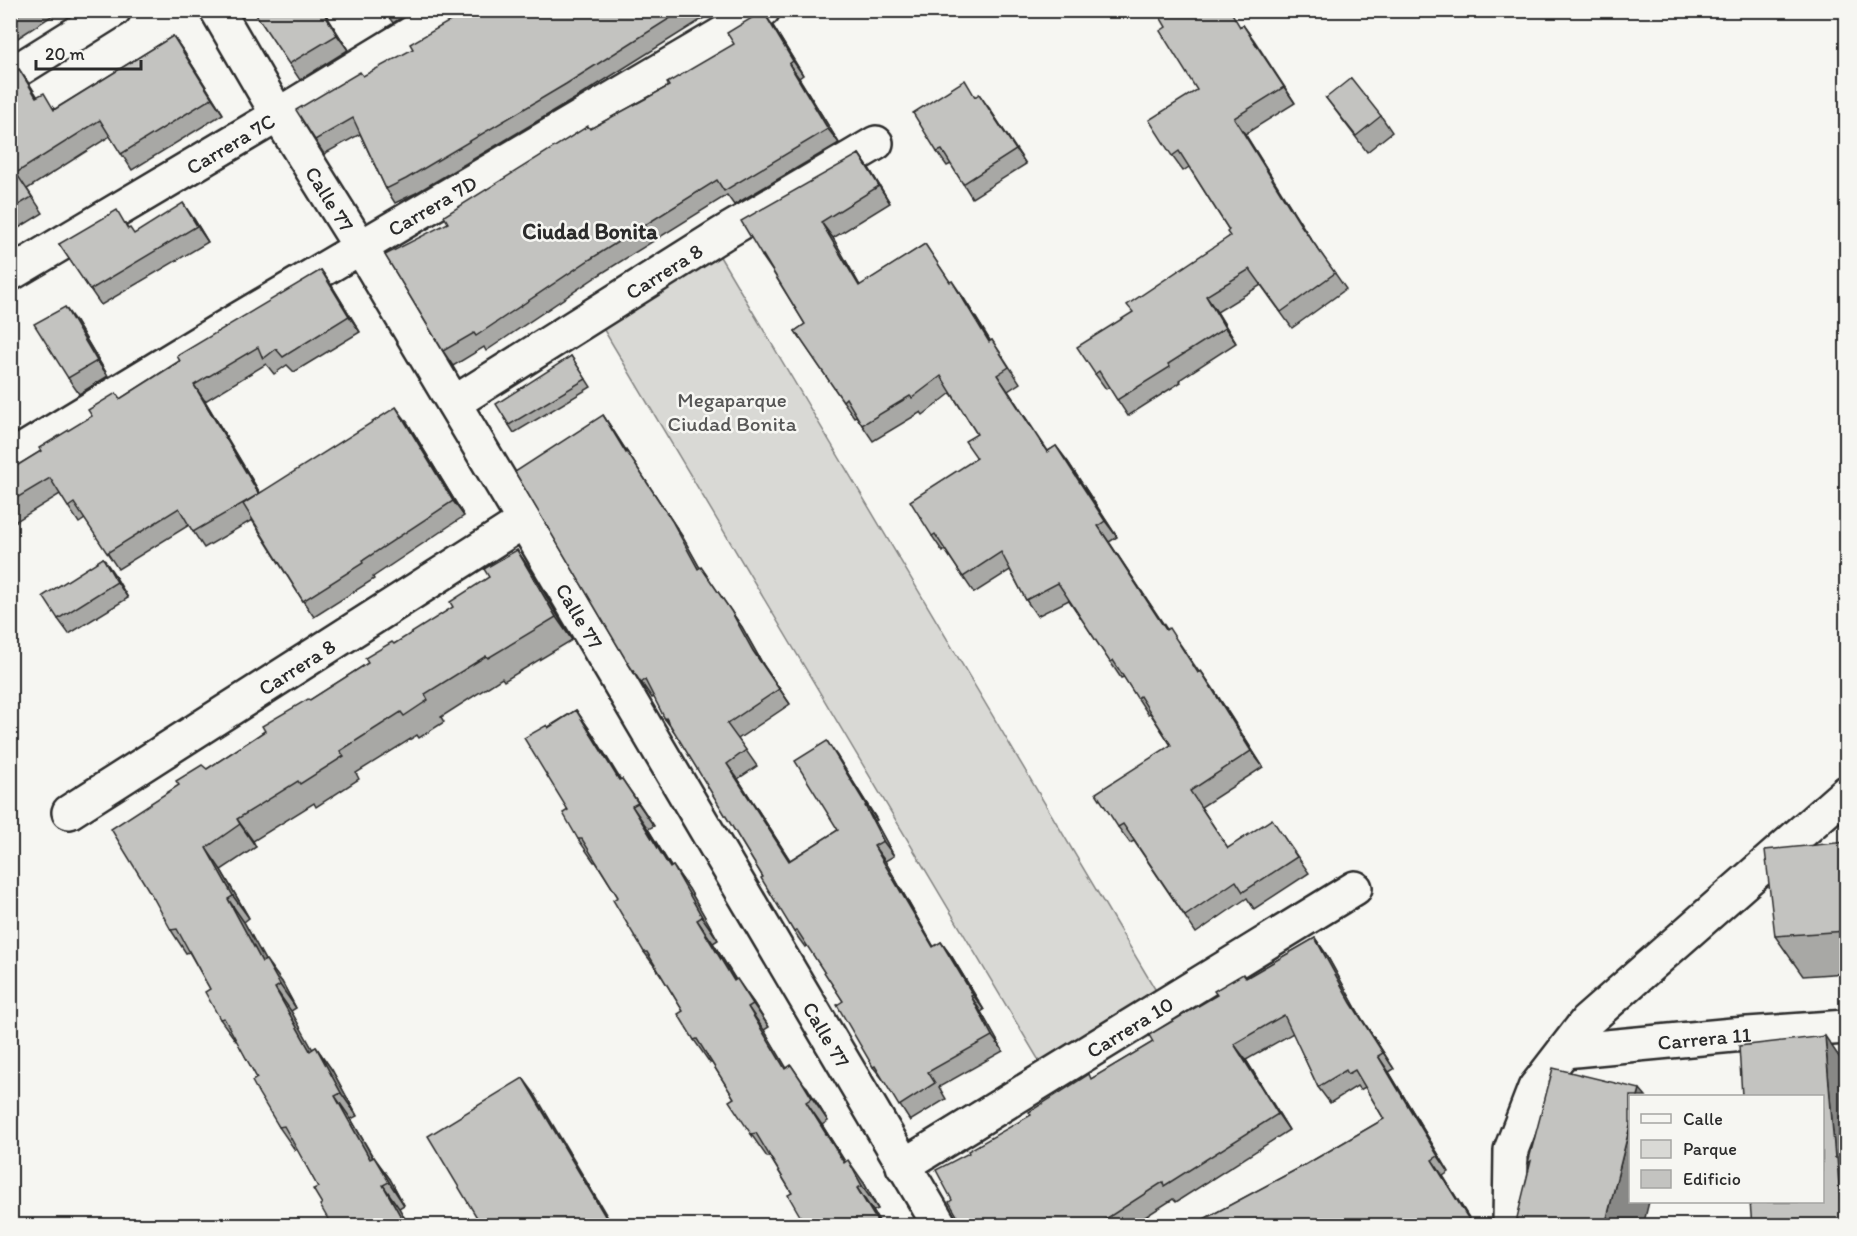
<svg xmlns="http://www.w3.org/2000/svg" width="1857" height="1236" viewBox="0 0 1857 1236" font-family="Itim,sans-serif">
<rect width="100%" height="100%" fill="#f6f6f2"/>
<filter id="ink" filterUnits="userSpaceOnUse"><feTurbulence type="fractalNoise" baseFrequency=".0167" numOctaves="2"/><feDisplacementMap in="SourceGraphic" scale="12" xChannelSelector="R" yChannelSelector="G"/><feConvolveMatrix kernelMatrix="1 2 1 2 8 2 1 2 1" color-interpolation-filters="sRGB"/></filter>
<g filter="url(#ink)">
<polygon fill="#d9d9d5" stroke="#828280" stroke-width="1.5" points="719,255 1158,994 1041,1064 601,325"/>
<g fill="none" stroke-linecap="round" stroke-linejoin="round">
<g stroke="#2b2b2b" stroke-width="38">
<g id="minor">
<path id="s1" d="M217,10l61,105 83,133 163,273 416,705"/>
<polyline points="10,75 114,10"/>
<path id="s2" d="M10,274l268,-159 172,-105"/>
<path id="s3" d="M454,403l268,-169 154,-91"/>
<path id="s4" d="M10,458l207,-126 546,-322"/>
<path id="s5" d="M69,812l455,-291"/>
<path id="s6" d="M1564,1051l169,-16 113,-8"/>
<path id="s7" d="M903,1166l452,-278"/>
<polyline points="1510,1226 1511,1150 1535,1088 1586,1022 1846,793"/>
</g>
</g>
<use href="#minor" stroke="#f6f6f2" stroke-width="33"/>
</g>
<g fill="#a8a8a5" stroke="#2b2b2b" stroke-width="1.5">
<polygon points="10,10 61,10 10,43"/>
<polygon points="253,10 323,10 348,50 300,80"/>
<polygon points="384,10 413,10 393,23"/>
<polygon points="469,10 725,10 718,15 715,11 576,98 416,193 395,203 386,189 360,134 324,154 315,140 413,49"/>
<polygon points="1243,25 1295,103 1245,134 1309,236 1346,289 1292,328 1261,285 1217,312 1236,343 1179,380 1181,382 1128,416 1109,387 1106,389 1095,374 1132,313 1230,236 1229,230 1189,167 1183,171 1172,156 1240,26"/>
<polygon points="773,26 803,75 799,78 839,143 734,205 727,195 599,275 486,351 484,347 453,366 443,351 448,223 590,129 669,86"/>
<polygon points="173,36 184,52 223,114 132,170 110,136 27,189 43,213 17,229 10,220 10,74 30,85 37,96 55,109"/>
<polygon points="976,96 989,108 1026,164 972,198 951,164 947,166 937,152"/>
<polygon points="1326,98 1381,116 1392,132 1367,152"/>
<polygon points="859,154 870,170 890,203 833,238 860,286 925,244 950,282 963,297 990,341 992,340 1020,383 1008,391 1048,451 1056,446 1068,462 1117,537 1109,542 1167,630 1180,644 1199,672 1201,671 1212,687 1263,767 1201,807 1228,848 1283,836 1309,873 1254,909 1247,898 1196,933 1134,841 1130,843 1118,827 1171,745 1150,713 1148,714 1124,677 1121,678 1069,600 1037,616 1026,600 1010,570 974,593 945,550 943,552 932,536 977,458 977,434 951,393 923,415 921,412 873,441 856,416 854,417 795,331 805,324 773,272 762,256"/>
<polygon points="194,219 208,242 101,305 59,244 134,234"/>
<polygon points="321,270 332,286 360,332 294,372 287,365 274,374 266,364 205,401 260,493 407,422 464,516 373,577 374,579 314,617 303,601 252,520 204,548 189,525 118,569 85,519 79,523 60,494 10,525 10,470 41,451 92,416 116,393 120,399"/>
<polygon points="76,322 108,376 79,394 68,378"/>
<polygon points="571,356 591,387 514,433 509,425"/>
<polygon points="603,415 682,536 700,568 742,627 764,666 790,704 738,739 757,766 738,779 790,860 838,830 837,756 877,820 875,821 894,856 885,861 934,947 941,942 952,957 984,1010 981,1012 1003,1051 939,1087 946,1099 910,1121 885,1082 873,1067 843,1001 807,945 805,947 794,932 763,877 676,734 665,719 654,697 652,698 626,660"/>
<polygon points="103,558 128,598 69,634 58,619"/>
<polygon points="532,572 572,640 504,681 502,678 441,717 444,722 419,738 417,735 356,773 359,779 316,807 314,803 253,841 256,847 221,870 249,918 244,922 265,960 282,982 296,1008 291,1011 312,1049 316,1047 332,1070 357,1116 351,1119 373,1157 390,1179 404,1205 399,1208 409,1226 332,1226 322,1204 318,1187 297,1149 295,1150 279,1127 257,1078 237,1041 236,1041 220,1019 210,989 189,952 186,953 171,930 207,769 265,731 310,700 368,663 394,644"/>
<polygon points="576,710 592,733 620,780 638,802 654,826 648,829 671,867 673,866 689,889 718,940 713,943 736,980 753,1002 769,1027 764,1030 786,1068 807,1087 817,1103 828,1121 822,1125 845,1162 864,1183 878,1209 873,1211 882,1226 806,1226 803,1221 792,1193 770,1157 767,1157 751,1134 734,1098 712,1063 710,1063 694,1040 683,1011 661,975 644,952 618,897 596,862 594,862 578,839 568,810 548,727"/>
<polygon points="1846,842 1846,973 1803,976 1775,936"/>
<polygon points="1315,938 1326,954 1362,1019 1394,1069 1389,1072 1449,1172 1443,1176 1474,1226 1191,1226 1305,1165 1384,1119 1365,1087 1360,1090 1357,1086 1330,1103 1318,1087 1293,1033 1246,1060 1289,1130 1176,1202 1173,1199 1131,1226 963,1226 952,1200 969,1153 1031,1115 1153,1042 1246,978"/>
</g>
<g fill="#888886" stroke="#2b2b2b" stroke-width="1.5">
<polygon points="322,10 323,10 348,50 337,35"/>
<polygon points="763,11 773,26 803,75 793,61"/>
<polygon points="1243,25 1254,40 1295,103 1284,87"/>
<polygon points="173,36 184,52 223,114 212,98"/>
<polygon points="789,64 799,78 839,143 828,129"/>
<polygon points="19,69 30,85 47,112 36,97"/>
<polygon points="979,94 989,108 1026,164 1016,150"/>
<polygon points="1234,118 1245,134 1311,240 1300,224"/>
<polygon points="859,154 870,170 890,203 879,186"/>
<polygon points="183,203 194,219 208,242 197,226"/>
<polygon points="821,222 833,238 870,303 859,286"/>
<polygon points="321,270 332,286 360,332 349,316"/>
<polygon points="952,281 963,297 1001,358 989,342"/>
<polygon points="1206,296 1217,312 1236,343 1225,328"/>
<polygon points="65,307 76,322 108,376 97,361"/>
<polygon points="997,375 1008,391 1058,468 1047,452"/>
<polygon points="194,385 205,401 270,510 259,494"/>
<polygon points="396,407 407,422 464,516 453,501"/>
<polygon points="603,415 613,430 637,468 626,453"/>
<polygon points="1056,446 1068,462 1117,537 1105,521"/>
<polygon points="627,452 682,536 709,584 698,569"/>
<polygon points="1098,526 1109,542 1178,646 1166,630"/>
<polygon points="517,550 532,572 572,640 556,617"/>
<polygon points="103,558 114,574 128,598 117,582"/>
<polygon points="701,567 742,627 764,666 790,704 753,651"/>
<polygon points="1201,671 1212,687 1263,767 1251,751"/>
<polygon points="576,710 592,733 635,803 619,780"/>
<polygon points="827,741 837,756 877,820 866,805"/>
<polygon points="727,764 738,779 800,876 789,861"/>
<polygon points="622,779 638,802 654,826 638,803"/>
<polygon points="632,806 648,829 686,891 670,868"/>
<polygon points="865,806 875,821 894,856 883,841"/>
<polygon points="237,819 253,841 256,847 240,824"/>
<polygon points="874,846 885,861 943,963 933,947"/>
<polygon points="206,848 221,870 249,918 233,896"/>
<polygon points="673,866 689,889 718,940 702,917"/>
<polygon points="228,899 244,922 278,984 262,962"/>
<polygon points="697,920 713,943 750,1004 734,981"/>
<polygon points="1315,938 1326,954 1362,1019 1394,1069 1351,1003"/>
<polygon points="941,942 952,957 984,1010 973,995"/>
<polygon points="266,960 282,982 296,1008 280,985"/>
<polygon points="737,979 753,1002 769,1027 753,1004"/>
<polygon points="275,988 291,1011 326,1073 310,1051"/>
<polygon points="971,996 981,1012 1003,1051 992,1036"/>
<polygon points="748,1007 764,1030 801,1092 785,1069"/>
<polygon points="1825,1036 1846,1067 1846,1226 1842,1226 1835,1158"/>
<polygon points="1234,1044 1246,1060 1289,1130 1278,1114"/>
<polygon points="316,1047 332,1070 357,1116 341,1093"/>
<polygon points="1378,1056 1389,1072 1449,1172 1438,1156"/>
<polygon points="791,1065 817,1103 828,1121 812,1098"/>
<polygon points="523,1078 534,1093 613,1226 611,1226"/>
<polygon points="1640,1089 1646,1096 1638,1096"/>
<polygon points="335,1096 351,1119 386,1181 370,1159"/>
<polygon points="806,1102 822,1125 860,1185 844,1163"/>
<polygon points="1630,1126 1630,1202 1649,1202 1643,1226 1605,1226"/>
<polygon points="374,1157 390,1179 404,1205 389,1182"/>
<polygon points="848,1160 864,1183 878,1209 862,1186"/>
<polygon points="1432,1160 1443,1176 1474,1226 1473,1226"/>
<polygon points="383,1185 399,1208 409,1226 406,1226"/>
<polygon points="857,1188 873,1211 882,1226 880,1226"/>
</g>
<g fill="#c3c3c0" stroke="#2b2b2b" stroke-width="1.5">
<polygon points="10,10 25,10 10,20"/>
<polygon points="253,10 322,10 337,35 289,64"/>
<polygon points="469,10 683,10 566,84 406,179 386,189 353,118 315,140 296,110 360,72 363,76 413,49 410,44"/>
<polygon points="1156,10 1230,10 1240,27 1243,25 1284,87 1234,118 1300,224 1335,273 1281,312 1250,269 1206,296 1225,328 1168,364 1170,367 1117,400 1099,371 1095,374 1077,347 1133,312 1127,305 1230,236 1227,232 1229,230 1179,151 1172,156 1149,120 1197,90 1160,31 1166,27"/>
<polygon points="763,11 793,61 789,64 828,129 724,191 717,180 589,260 476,336 474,333 443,351 385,255 448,223 444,216 588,126 590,129 669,86 667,83 734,44 727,33"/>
<polygon points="173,36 212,98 121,154 100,120 16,173 32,197 10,210 10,74 19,69 36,97 44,93 54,110"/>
<polygon points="1351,78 1381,116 1356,136 1326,98"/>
<polygon points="965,80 975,97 979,94 1016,150 963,184 942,150 937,152 913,113"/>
<polygon points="859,154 879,186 821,222 859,286 925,244 950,282 952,281 989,342 992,340 1009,367 997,375 1047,452 1056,446 1105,521 1098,526 1166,630 1169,628 1198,673 1201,671 1251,751 1190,791 1228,848 1272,819 1297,857 1243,892 1236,881 1185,916 1123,824 1118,827 1096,793 1171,745 1140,696 1137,698 1113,660 1110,662 1058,583 1026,600 1001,552 963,577 935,534 932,536 910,501 977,458 965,441 977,434 941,376 912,398 910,396 862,425 846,398 843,401 795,331 805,324 763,255 762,256 741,221"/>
<polygon points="183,203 197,226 90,290 59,244 117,210 128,229 130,228 134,234"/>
<polygon points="321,270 349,316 283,357 276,349 263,359 258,347 194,385 259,494 193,532 179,508 107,553 74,503 68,507 50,478 10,502 10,470 41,451 39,448 92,416 88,410 116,393 120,399 180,361 177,356"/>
<polygon points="65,307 97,361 68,378 34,324"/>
<polygon points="571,356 586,379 509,425 496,404"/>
<polygon points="396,407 453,501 362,561 363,563 303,601 243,504"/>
<polygon points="603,415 626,453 627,452 672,521 698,569 701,567 731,611 753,651 779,689 727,724 746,750 727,764 789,861 838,830 795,761 827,741 866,805 865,806 883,841 874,846 933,947 941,942 973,995 971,996 992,1036 928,1072 935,1083 899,1106 875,1066 873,1067 837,1005 843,1001 797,930 794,932 761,878 763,877 666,718 665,719 645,680 641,683 626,660 515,472"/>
<polygon points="517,550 556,617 488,658 486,656 425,694 428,700 404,716 401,712 340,751 344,756 300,784 298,781 237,819 240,824 206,848 233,896 228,899 262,962 266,960 280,985 275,988 310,1051 316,1047 341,1093 335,1096 370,1159 374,1157 389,1182 383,1185 406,1226 332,1226 320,1205 322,1204 313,1189 318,1187 284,1126 279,1127 259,1094 252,1081 257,1078 224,1018 220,1019 205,992 210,989 177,929 171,930 154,899 111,829 179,785 176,781 202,765 207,769 265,731 262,726 308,699 310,700 368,663 365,658 392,642 394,644 453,607 450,602 489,577 484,569"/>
<polygon points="103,558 117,582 58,619 43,596"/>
<polygon points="576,710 619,780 622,779 638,803 632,806 670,868 673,866 702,917 697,920 734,981 737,979 753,1004 748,1007 785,1069 791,1065 801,1080 812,1098 806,1102 844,1163 848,1160 862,1186 857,1188 880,1226 810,1226 807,1220 803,1221 788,1195 792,1193 756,1133 751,1134 729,1101 734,1098 697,1039 694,1040 678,1014 683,1011 647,952 644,952 613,900 618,897 582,839 578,839 563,813 568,810 524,738 547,725 548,728"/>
<polygon points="1846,842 1846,931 1775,936 1765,850"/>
<polygon points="1315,938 1351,1003 1383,1053 1378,1056 1438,1156 1432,1160 1473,1226 1191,1226 1305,1165 1384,1119 1355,1070 1348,1074 1346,1070 1318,1087 1284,1015 1234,1044 1278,1114 1164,1186 1163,1182 1095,1226 963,1226 949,1202 952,1200 936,1170 969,1153 968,1151 1031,1115 1029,1112 1089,1074 1091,1079 1153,1042 1149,1035 1217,995 1214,991 1243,974 1246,978"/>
<polygon points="1825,1036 1835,1158 1837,1158 1842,1226 1752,1226 1750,1202 1822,1202 1822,1096 1742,1096 1739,1046"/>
<polygon points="1553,1068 1640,1089 1638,1096 1630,1096 1630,1126 1605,1226 1515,1226 1531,1161 1528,1163"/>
<polygon points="523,1078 611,1226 482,1226 428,1136"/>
</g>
</g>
<g text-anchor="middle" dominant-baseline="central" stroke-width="5" stroke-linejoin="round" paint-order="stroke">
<g font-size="21" fill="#2b2b2b" stroke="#f6f6f2">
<text stroke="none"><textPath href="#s2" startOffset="256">Carrera 7C</textPath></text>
<text stroke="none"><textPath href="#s1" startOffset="220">Calle 77</textPath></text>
<text stroke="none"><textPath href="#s4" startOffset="492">Carrera 7D</textPath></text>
<text stroke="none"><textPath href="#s3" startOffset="248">Carrera 8</textPath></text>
<text stroke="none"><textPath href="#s1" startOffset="706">Calle 77</textPath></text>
<text stroke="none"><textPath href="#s5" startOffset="270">Carrera 8</textPath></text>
<text stroke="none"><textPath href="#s7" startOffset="266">Carrera 10</textPath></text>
<text stroke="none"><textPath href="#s1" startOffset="1192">Calle 77</textPath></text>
<text stroke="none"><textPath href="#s6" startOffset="141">Carrera 11</textPath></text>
</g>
<g font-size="21" fill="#565656" stroke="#f6f6f2">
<text x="732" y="399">Megaparque<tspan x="732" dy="24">Ciudad Bonita</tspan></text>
</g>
<g font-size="22" font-weight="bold" fill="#2b2b2b" stroke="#f6f6f2">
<text x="590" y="231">Ciudad Bonita</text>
</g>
</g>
<rect width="1857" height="1236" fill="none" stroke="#f6f6f2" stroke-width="36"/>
<rect x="18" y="18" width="1821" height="1200" fill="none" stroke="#2b2b2b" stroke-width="2" filter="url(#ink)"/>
<rect x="1629" y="1095" width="195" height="108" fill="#f6f6f2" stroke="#a5a5a2" stroke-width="1.5"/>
<rect x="1641" y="1114" width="30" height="9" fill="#f6f6f2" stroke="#a5a5a2" stroke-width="1.5"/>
<text x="1683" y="1125" font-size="18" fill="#2b2b2b">Calle</text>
<rect x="1641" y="1140" width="30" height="18" fill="#d9d9d5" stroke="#a5a5a2" stroke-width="1.5"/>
<text x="1683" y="1155" font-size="18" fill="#2b2b2b">Parque</text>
<rect x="1641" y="1170" width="30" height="18" fill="#c3c3c0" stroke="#a5a5a2" stroke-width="1.5"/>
<text x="1683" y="1185" font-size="18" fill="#2b2b2b">Edificio</text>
<path d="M36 60v9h105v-9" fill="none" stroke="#2b2b2b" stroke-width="3"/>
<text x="45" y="60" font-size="18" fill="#2b2b2b" stroke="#f6f6f2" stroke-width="4.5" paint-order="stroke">20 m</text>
</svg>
